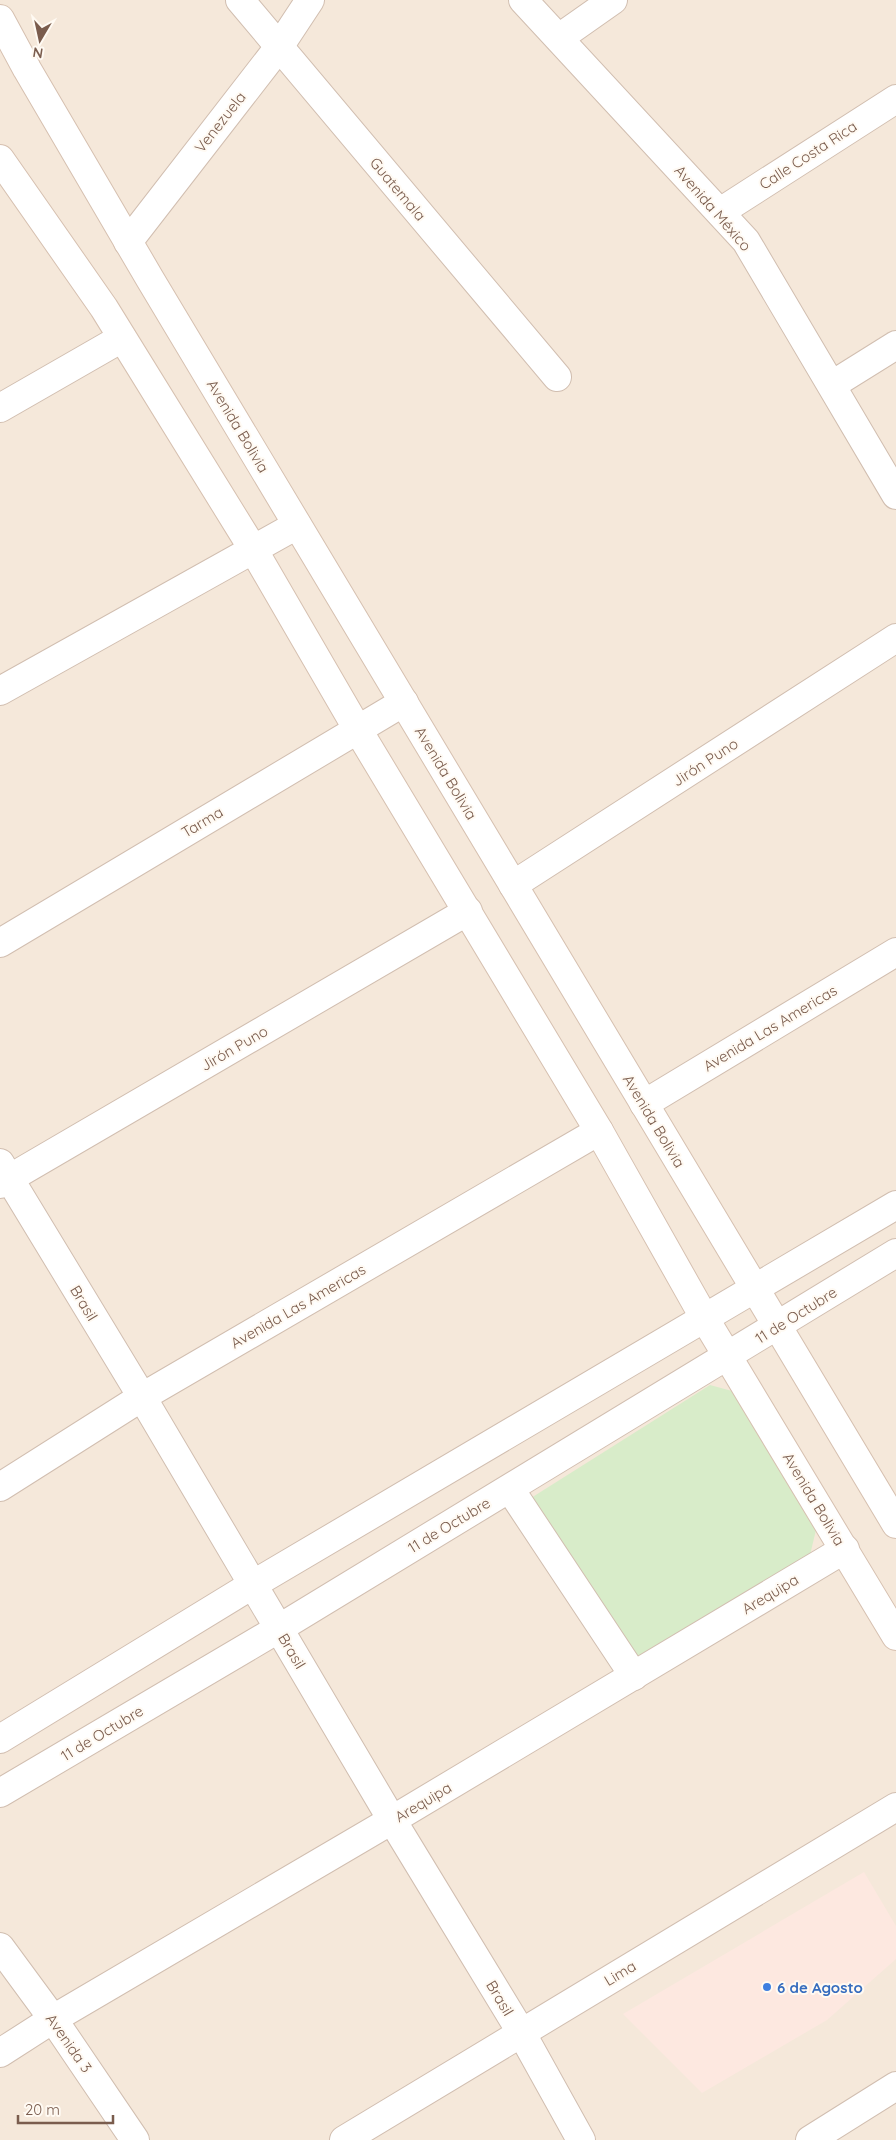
<svg xmlns="http://www.w3.org/2000/svg" width="896" height="2140" viewBox="0 0 896 2140" font-family="Quicksand,sans-serif">
<rect width="100%" height="100%" fill="#fdf6ec"/>
<rect fill="#f5e8da" x="0" y="0" width="896" height="2140"/>
<polygon fill="#fde8e0" points="864,1872 896,1926 896,1959 827,2020 702,2093 623,2014"/>
<polygon fill="#d8ecc9" points="710,1385 732,1391 816,1530 810,1555 631,1660 531,1498"/>
<g fill="none" stroke-linecap="round" stroke-linejoin="round">
<g stroke="#d1beb0" stroke-width="30">
<g id="minor">
<polyline points="240,0 557,377"/>
<polyline points="523,0 746,241 896,495"/>
<polyline points="559,38 613,0"/>
<polyline points="720,212 896,99"/>
<polyline points="832,385 896,345"/>
<polyline points="0,408 122,338"/>
<polyline points="0,691 297,525"/>
<polyline points="513,885 896,638"/>
<polyline points="0,943 404,702"/>
<polyline points="644,1104 896,952"/>
<polyline points="0,1163 142,1397 392,1820 521,2032 581,2140"/>
<polyline points="0,1184 468,911"/>
<polyline points="0,1487 142,1397 599,1131"/>
<polyline points="510,1489 634,1676"/>
<polyline points="0,2053 53,2019 392,1820 845,1549"/>
<polyline points="344,2140 896,1807"/>
</g>
</g>
<g stroke="#d1beb0" stroke-width="30">
<g id="tertiary">
<polyline points="128,242 279,47 310,0"/>
<polyline points="0,1739 252,1585 896,1205"/>
<polyline points="0,1793 278,1629 896,1253"/>
<polyline points="0,1947 53,2019 135,2140"/>
<polyline points="810,2140 896,2086"/>
</g>
</g>
<g stroke="#d6c0b0" stroke-width="30">
<g id="secondary">
<polyline points="0,19 27,69 150,279 896,1524"/>
<polyline points="0,159 104,308 253,549 358,730 599,1131 705,1319 896,1636"/>
</g>
</g>
<use href="#minor" stroke="#fff" stroke-width="28"/>
<use href="#tertiary" stroke="#fff" stroke-width="28"/>
<use href="#secondary" stroke="#fff" stroke-width="28"/>
</g>
<circle fill="#3f7fe0" stroke="#fffaf3" stroke-width="2" cx="767" cy="1987" r="5"/>
<g text-anchor="middle" dominant-baseline="central" stroke-width="4" stroke-linejoin="round" paint-order="stroke">
<g font-size="15" fill="#7a5c4d" stroke="#fffaf3">
<text transform="translate(220 122) rotate(-52)">Venezuela</text>
<text transform="translate(808 155) rotate(-33)">Calle Costa Rica</text>
<text transform="translate(398 189) rotate(50)">Guatemala</text>
<text transform="translate(713 208) rotate(49)">Avenida México</text>
<text transform="translate(238 426) rotate(59)">Avenida Bolivia</text>
<text transform="translate(705 762) rotate(-33)">Jirón Puno</text>
<text transform="translate(446 773) rotate(59)">Avenida Bolivia</text>
<text transform="translate(202 822) rotate(-31)">Tarma</text>
<text transform="translate(770 1028) rotate(-31)">Avenida Las Americas</text>
<text transform="translate(234 1048) rotate(-30)">Jirón Puno</text>
<text transform="translate(654 1121) rotate(59)">Avenida Bolivia</text>
<text transform="translate(84 1303) rotate(59)">Brasil</text>
<text transform="translate(298 1306) rotate(-30)">Avenida Las Americas</text>
<text transform="translate(796 1315) rotate(-32)">11 de Octubre</text>
<text transform="translate(814 1499) rotate(59)">Avenida Bolivia</text>
<text transform="translate(449 1525) rotate(-31)">11 de Octubre</text>
<text transform="translate(770 1594) rotate(-31)">Arequipa</text>
<text transform="translate(292 1651) rotate(59)">Brasil</text>
<text transform="translate(102 1733) rotate(-31)">11 de Octubre</text>
<text transform="translate(423 1802) rotate(-31)">Arequipa</text>
<text transform="translate(620 1973) rotate(-31)">Lima</text>
<text transform="translate(500 1998) rotate(59)">Brasil</text>
<text transform="translate(69 2043) rotate(55)">Avenida 3</text>
</g>
<g font-size="15" font-weight="bold" fill="#366cbe" stroke="#fffaf3" text-anchor="start">
<text x="777" y="1987">6 de Agosto</text>
</g>
</g>
<g transform="translate(40 40) rotate(189)" stroke="#fffaf3" stroke-width="4" paint-order="stroke">
<path d="M0-4L9 19L0 12L-9 19Z" fill="#7a5c4d"/>
<text y="-8" font-size="14" font-weight="bold" text-anchor="middle" fill="#7a5c4d">N</text>
</g>
<path d="M18 2115v8h95v-8" fill="none" stroke="#7a5c4d" stroke-width="2.5"/>
<text x="25" y="2115" font-size="15" fill="#7a5c4d" stroke="#fffaf3" stroke-width="4" paint-order="stroke">20 m</text>
</svg>
